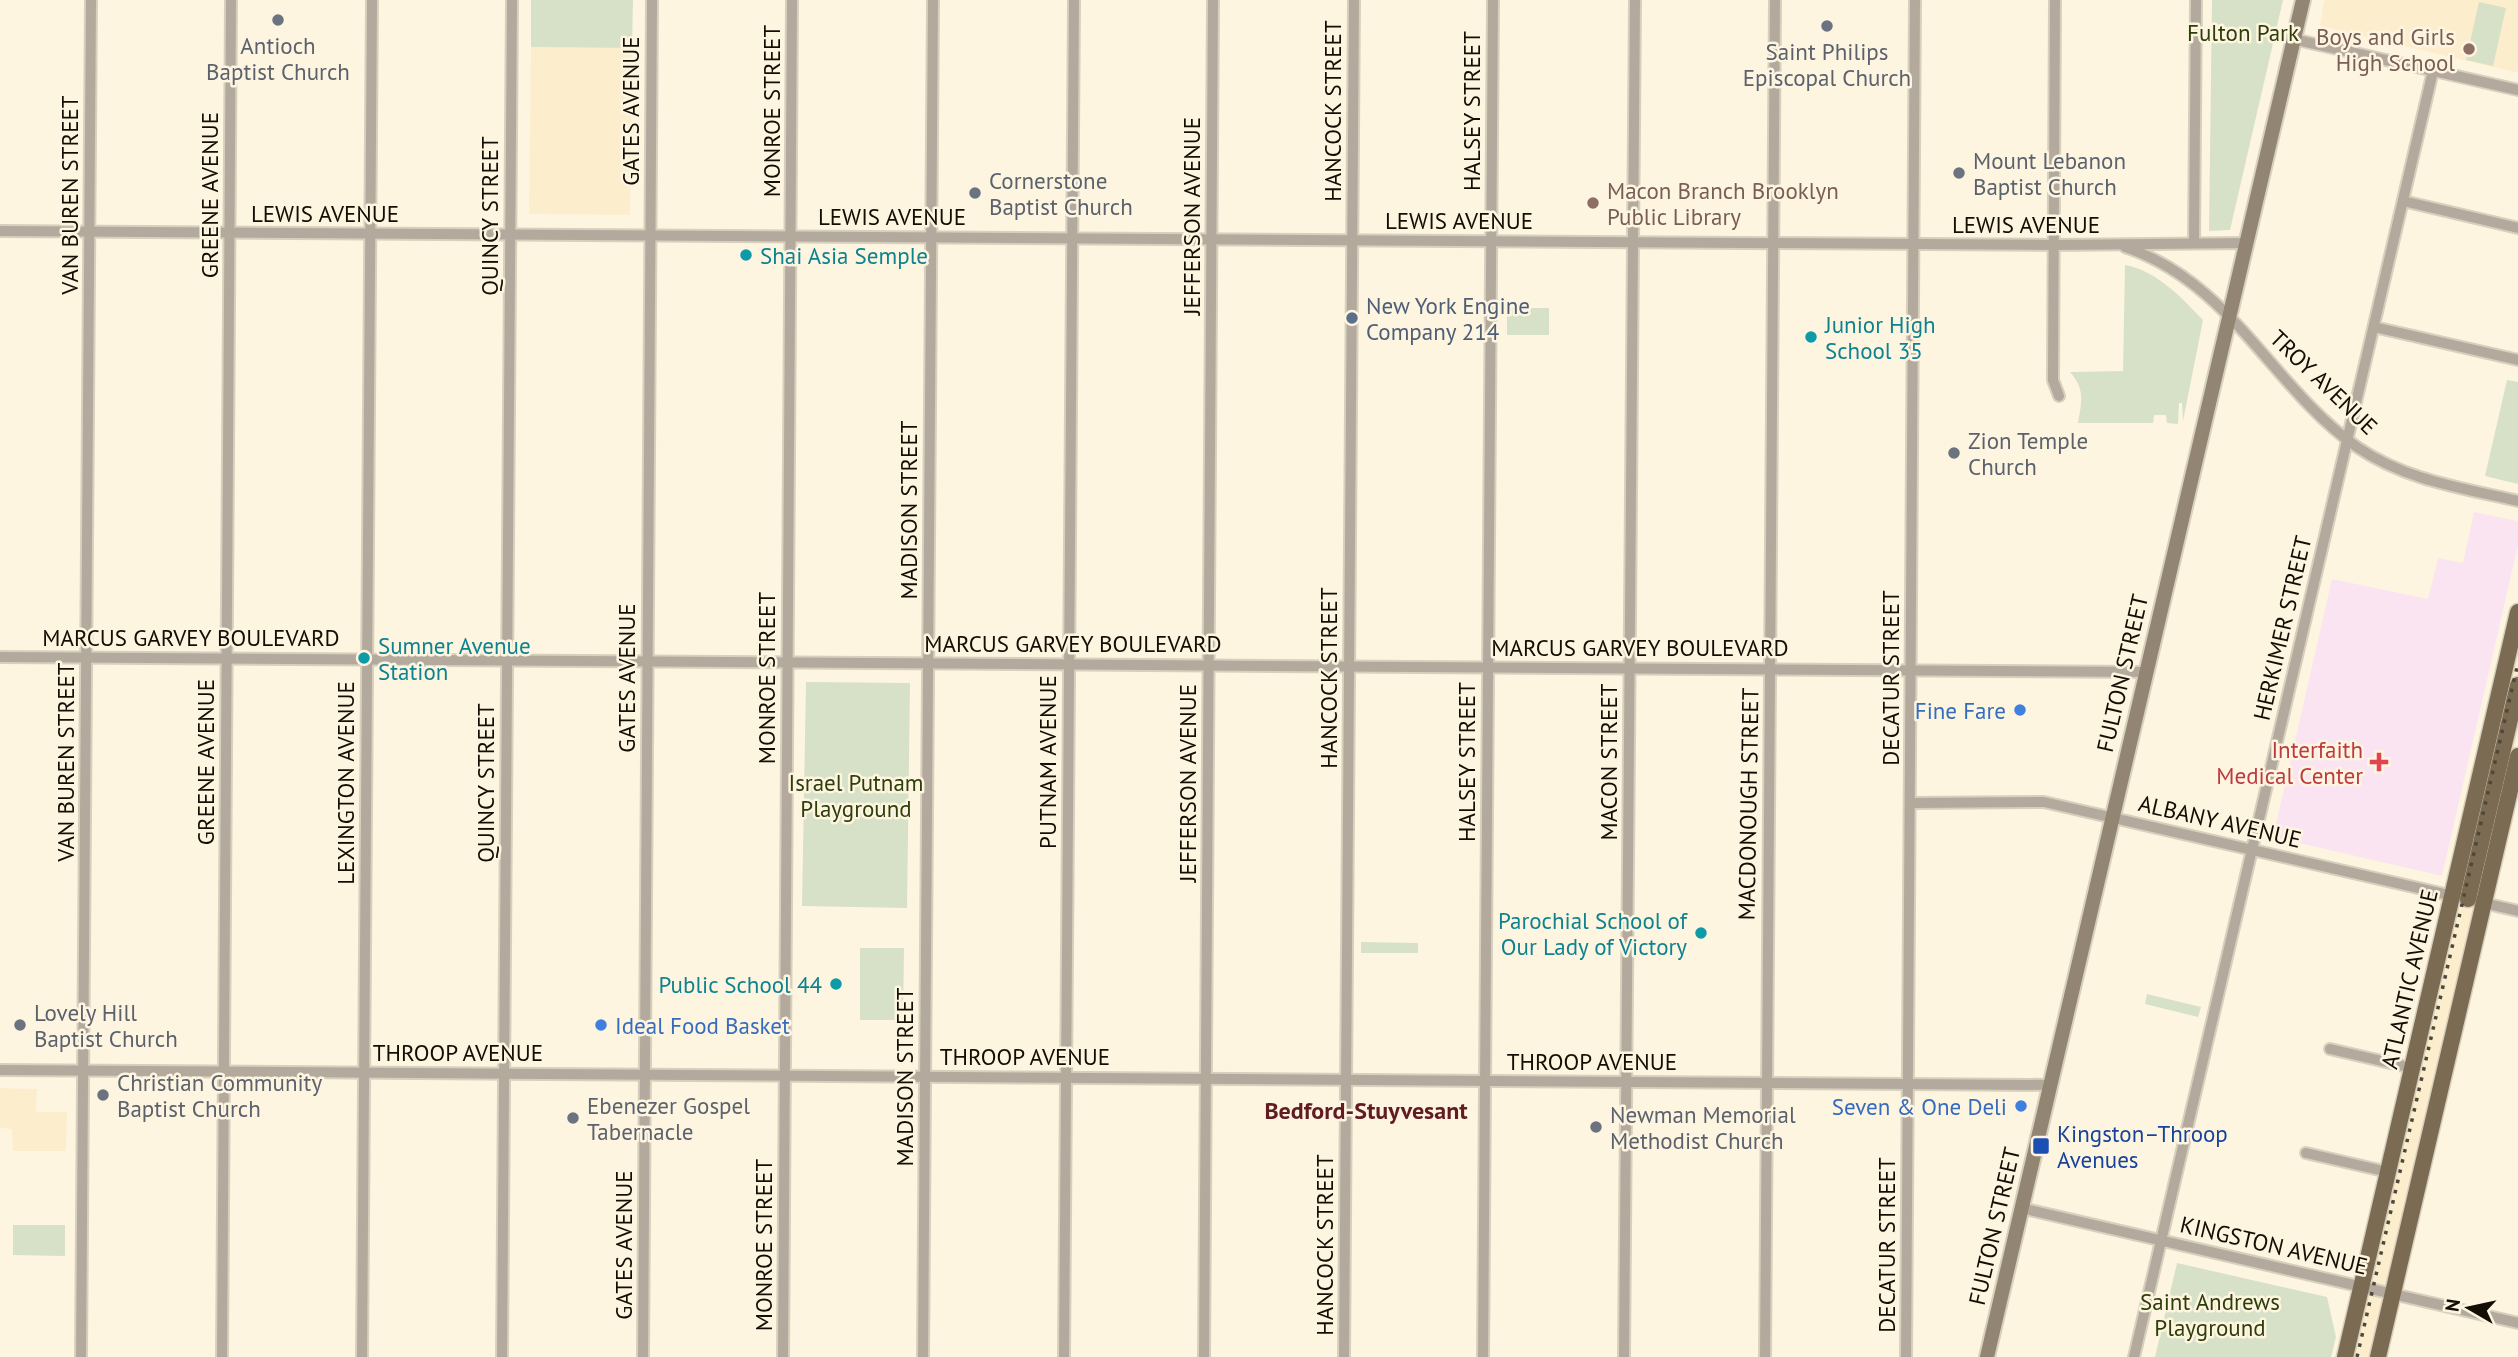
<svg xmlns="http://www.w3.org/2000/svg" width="2518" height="1357" viewBox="0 0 2518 1357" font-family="'PT Sans',sans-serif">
<rect width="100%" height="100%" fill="#fef5e1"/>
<g fill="#fceecd">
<polygon points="2324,0 2518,0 2518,73 2320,26"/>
<polygon points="531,47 632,48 630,215 529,214"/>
<polygon points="2518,649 2518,734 2437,1082 2373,1357 2353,1357"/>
<polygon points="0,1088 37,1089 36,1112 67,1112 66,1151 13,1151 12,1129 0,1128"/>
</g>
<polygon fill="#fbe4f1" points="2474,512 2518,521 2518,545 2442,876 2273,837 2332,579 2428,599 2438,558 2463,563"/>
<g fill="#d7e1c7">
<polygon points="531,0 633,0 632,48 531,47"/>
<polygon points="2212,0 2283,0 2230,230 2209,231"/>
<polygon points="2479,2 2506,8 2493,66 2466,60"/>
<path d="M2125,265c32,6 56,32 78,55l-20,101 -1,-18h-3l-1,21 -11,-1 -1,-8h-12l-1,8h-75c4,-22 7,-34 -8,-51l53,-1z"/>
<rect x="1507" y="308" width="42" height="27"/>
<polygon points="2507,380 2518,382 2518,484 2485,476"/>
<polygon points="806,682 910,683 907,908 802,906"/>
<polygon points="1361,942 1418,943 1418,953 1361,953"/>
<polygon points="860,948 904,948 903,1020 860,1020"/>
<polygon points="2147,994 2201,1007 2198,1017 2145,1004"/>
<polygon points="13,1225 65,1225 65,1256 13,1255"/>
<polygon points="2177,1263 2327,1297 2336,1337 2331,1357 2155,1357"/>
</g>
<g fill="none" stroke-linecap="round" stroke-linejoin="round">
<g stroke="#d8d0be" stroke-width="14">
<g id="minor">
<polyline points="2055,0 2053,380 2059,396"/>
<polyline points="2293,39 2518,90"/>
<polyline points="2403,201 2518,228"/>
<polyline points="0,231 2054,245 2246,243"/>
<polyline points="2194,241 2196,0"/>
<path d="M2125,247c107,36 146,139 232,200 48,33 105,41 161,54"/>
<polyline points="2374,327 2518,360"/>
<polyline points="0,657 2146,672"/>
<polyline points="1910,803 2044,802 2518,911"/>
<polyline points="2330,1049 2412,1068"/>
<polyline points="0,1070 2050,1085"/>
<polyline points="2306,1153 2388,1172"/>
<polyline points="2021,1208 2518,1323"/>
<polyline points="81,1357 91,0"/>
<polyline points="222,1357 231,0"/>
<polyline points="362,1357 372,0"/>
<polyline points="502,1357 512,0"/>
<polyline points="643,1357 652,0"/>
<polyline points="783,1357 792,0"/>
<polyline points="923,1357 933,0"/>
<polyline points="1064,1357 1074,0"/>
<polyline points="1204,1357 1213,0"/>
<polyline points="1344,1357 1354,0"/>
<polyline points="1483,1357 1493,0"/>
<polyline points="1624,1357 1635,0"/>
<polyline points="1765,1357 1775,0"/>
<polyline points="1906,1357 1915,0"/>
<polyline points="2134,1357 2433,71"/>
</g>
</g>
<g stroke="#d8d0be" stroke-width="18">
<polyline id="secondary" points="1987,1357 2303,0"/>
</g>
<g stroke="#d8d0be" stroke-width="19">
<g id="primary">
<polyline points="2468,899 2518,685"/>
<polyline points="2345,1357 2518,612"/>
<polyline points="2378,1357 2518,756"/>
</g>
</g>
<use href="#minor" stroke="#b3aa9d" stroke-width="10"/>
<use href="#secondary" stroke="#928572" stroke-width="14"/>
<use href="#primary" stroke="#7b6b53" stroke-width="16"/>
<polyline stroke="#4e483b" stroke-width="3.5" stroke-dasharray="3.5 7" stroke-linecap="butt" points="2357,1357 2518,663"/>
</g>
<g fill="#6b7280" stroke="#fef5e1" stroke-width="2.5">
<circle cx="278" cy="20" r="7"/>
<circle cx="1827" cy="26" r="7"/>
<circle cx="1959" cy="173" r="7"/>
<circle cx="975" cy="193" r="7"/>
<circle cx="1954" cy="453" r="7"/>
<circle cx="20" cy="1025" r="7"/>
<circle cx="103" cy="1095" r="7"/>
<circle cx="573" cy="1118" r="7"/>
<circle cx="1596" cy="1127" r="7"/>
</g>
<g fill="#8d6e63" stroke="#fef5e1" stroke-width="2.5">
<circle cx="2469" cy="49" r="7"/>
<circle cx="1593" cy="203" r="7"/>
</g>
<g fill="#0f9aa8" stroke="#fef5e1" stroke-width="2.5">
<circle cx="746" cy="255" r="7"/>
<circle cx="1811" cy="337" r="7"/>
<circle cx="364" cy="658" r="7"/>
<circle cx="1701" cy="933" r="7"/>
<circle cx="836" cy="984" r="7"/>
</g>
<circle fill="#5c6f8a" stroke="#fef5e1" stroke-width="2.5" cx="1352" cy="318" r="7"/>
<g fill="#3f7fe0" stroke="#fef5e1" stroke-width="2.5">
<circle cx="2020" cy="710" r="7"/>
<circle cx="601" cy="1025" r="7"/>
<circle cx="2021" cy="1106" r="7"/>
</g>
<path fill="#e0444e" stroke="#fef5e1" stroke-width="2.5" d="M2375.5 751.5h7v7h7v7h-7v7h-7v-7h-7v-7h7z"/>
<rect fill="#1a4fb4" stroke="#fef5e1" stroke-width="2.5" x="2032" y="1137" width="18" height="18" rx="3.5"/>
<g text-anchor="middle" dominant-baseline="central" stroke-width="5" stroke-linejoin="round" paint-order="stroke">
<g font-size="23" fill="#2e3e0a" stroke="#fef5e1">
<text x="2243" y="32">Fulton Park</text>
<text x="856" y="782">Israel Putnam<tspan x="856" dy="26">Playground</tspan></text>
<text x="2210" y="1301">Saint Andrews<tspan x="2210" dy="26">Playground</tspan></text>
</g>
<g font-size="23" fill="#785e54" stroke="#fef5e1" text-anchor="end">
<text x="2455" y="36">Boys and Girls<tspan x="2455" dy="26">High School</tspan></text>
<text x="1607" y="190" text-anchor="start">Macon Branch Brooklyn<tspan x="1607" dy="26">Public Library</tspan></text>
</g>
<g font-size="23" fill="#5b616d" stroke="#fef5e1" text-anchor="start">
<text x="278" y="45" text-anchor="middle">Antioch<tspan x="278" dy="26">Baptist Church</tspan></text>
<text x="1827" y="51" text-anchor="middle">Saint Philips<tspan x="1827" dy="26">Episcopal Church</tspan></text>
<text x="1973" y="160">Mount Lebanon<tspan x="1973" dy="26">Baptist Church</tspan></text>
<text x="989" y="180">Cornerstone<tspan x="989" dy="26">Baptist Church</tspan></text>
<text x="1968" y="440">Zion Temple<tspan x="1968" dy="26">Church</tspan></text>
<text x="34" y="1012">Lovely Hill<tspan x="34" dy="26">Baptist Church</tspan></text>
<text x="117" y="1082">Christian Community<tspan x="117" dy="26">Baptist Church</tspan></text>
<text x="587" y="1105">Ebenezer Gospel<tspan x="587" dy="26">Tabernacle</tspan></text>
<text x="1610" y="1114">Newman Memorial<tspan x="1610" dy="26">Methodist Church</tspan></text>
</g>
<g font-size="23" fill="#130e04" stroke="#fef5e1">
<text transform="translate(630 111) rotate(-90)">GATES AVENUE</text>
<text transform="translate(771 111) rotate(-90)">MONROE STREET</text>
<text transform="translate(1332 111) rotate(-90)">HANCOCK STREET</text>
<text transform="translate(1471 111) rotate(-90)">HALSEY STREET</text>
<text transform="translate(69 195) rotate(-90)">VAN BUREN STREET</text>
<text transform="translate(209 195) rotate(-90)">GREENE AVENUE</text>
<text x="325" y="213">LEWIS AVENUE</text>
<text transform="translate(489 216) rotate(-90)">QUINCY STREET</text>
<text x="892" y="216">LEWIS AVENUE</text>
<text transform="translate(1191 216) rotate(-90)">JEFFERSON AVENUE</text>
<text x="1459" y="220">LEWIS AVENUE</text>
<text x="2026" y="224">LEWIS AVENUE</text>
<text transform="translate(2324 382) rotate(44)">TROY AVENUE</text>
<text transform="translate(908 510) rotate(-90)">MADISON STREET</text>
<text transform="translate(2282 628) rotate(-77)">HERKIMER STREET</text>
<text x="191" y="637">MARCUS GARVEY BOULEVARD</text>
<text x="1073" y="643">MARCUS GARVEY BOULEVARD</text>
<text x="1640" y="647">MARCUS GARVEY BOULEVARD</text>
<text transform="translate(2122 673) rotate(-77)">FULTON STREET</text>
<text transform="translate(626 678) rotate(-90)">GATES AVENUE</text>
<text transform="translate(766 678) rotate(-90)">MONROE STREET</text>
<text transform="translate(1328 678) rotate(-90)">HANCOCK STREET</text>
<text transform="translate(1890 678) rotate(-90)">DECATUR STREET</text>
<text transform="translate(65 762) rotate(-90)">VAN BUREN STREET</text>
<text transform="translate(205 762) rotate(-90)">GREENE AVENUE</text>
<text transform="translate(1047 762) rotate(-90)">PUTNAM AVENUE</text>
<text transform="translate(1466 762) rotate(-90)">HALSEY STREET</text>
<text transform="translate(1608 762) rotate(-90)">MACON STREET</text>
<text transform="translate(345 783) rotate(-90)">LEXINGTON AVENUE</text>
<text transform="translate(485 783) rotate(-90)">QUINCY STREET</text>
<text transform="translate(1187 783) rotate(-90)">JEFFERSON AVENUE</text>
<text transform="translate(1748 804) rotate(-89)">MACDONOUGH STREET</text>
<text transform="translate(2220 821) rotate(13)">ALBANY AVENUE</text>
<text transform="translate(2409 979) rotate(-77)">ATLANTIC AVENUE</text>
<text x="458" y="1052">THROOP AVENUE</text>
<text x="1025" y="1056">THROOP AVENUE</text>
<text x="1592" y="1061">THROOP AVENUE</text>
<text transform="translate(904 1077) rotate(-90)">MADISON STREET</text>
<text transform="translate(1994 1226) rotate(-77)">FULTON STREET</text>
<text transform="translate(623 1245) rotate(-90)">GATES AVENUE</text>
<text transform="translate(763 1245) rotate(-90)">MONROE STREET</text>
<text transform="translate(1324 1245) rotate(-90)">HANCOCK STREET</text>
<text transform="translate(1886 1245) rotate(-90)">DECATUR STREET</text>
<text transform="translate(2274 1245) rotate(13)">KINGSTON AVENUE</text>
</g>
<g font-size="23" fill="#0d838f" stroke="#fef5e1" text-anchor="start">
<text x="760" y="255">Shai Asia Semple</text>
<text x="1825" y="324">Junior High<tspan x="1825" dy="26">School 35</tspan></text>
<text x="378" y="645">Sumner Avenue<tspan x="378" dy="26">Station</tspan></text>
<text x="1687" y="920" text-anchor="end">Parochial School of<tspan x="1687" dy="26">Our Lady of Victory</tspan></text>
<text x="822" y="984" text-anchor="end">Public School 44</text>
</g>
<g font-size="23" fill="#4e5e75" stroke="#fef5e1" text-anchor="start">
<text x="1366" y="305">New York Engine<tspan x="1366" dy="26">Company 214</tspan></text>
</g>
<g font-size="23" fill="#366cbe" stroke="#fef5e1" text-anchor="end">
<text x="2006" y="710">Fine Fare</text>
<text x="615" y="1025" text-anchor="start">Ideal Food Basket</text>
<text x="2007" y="1106">Seven &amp; One Deli</text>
</g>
<g font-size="23" fill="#be3a42" stroke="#fef5e1" text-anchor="end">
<text x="2363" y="749">Interfaith<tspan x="2363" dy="26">Medical Center</tspan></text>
</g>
<g font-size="23" fill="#164399" stroke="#fef5e1" text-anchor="start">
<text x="2057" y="1133">Kingston–Throop<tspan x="2057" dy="26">Avenues</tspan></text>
</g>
<g font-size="24" font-weight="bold" fill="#611c22" stroke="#fef5e1">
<text x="1366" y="1110">Bedford-Stuyvesant</text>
</g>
</g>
<g transform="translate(2469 1308) rotate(279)" stroke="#fef5e1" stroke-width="5" paint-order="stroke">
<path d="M0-5L12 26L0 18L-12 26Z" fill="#130e04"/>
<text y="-10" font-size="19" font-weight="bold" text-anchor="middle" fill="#130e04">N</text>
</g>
</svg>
